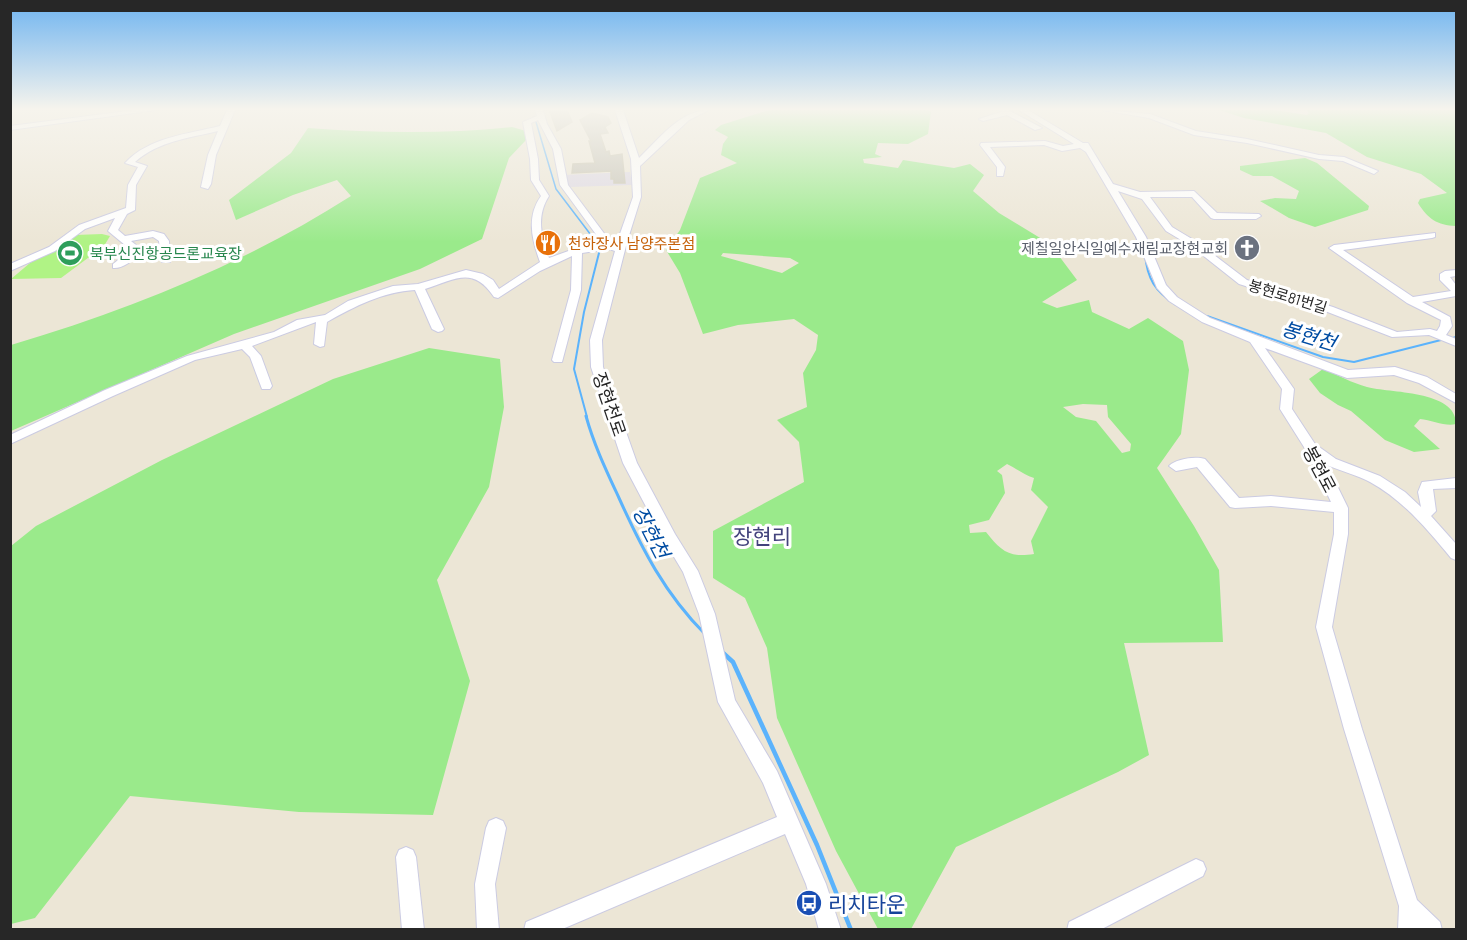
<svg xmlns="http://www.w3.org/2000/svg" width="1467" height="940" viewBox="0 0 1467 940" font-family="Barlow,'Noto Sans KR',sans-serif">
<rect width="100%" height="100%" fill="#ece6d6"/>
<polygon fill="#ddd8e3" points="630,172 632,185 569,187 564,181 563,175"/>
<g fill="#9aea8b" fill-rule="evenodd">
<path d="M769,110h159l3,2 -3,22 -20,10 -30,-1 -3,11 7,3 -19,2 1,4 34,5 5,-8 51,8 16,-4 14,11 -11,16 26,22 51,31 27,36 -35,22 15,6 32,-8 3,12 37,17 19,-11 35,23 6,29 -8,64 -24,34 37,58 25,44 4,72 -99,1 25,112 -31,17 -162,75 -45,82h-33l-42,-78 -59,-133 -10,-70 -22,-50 -32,-20v-47l91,-49 -5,-40 -22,-22 30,-13 -4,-34 13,-23 2,-15 -24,-16 -56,6 -35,9 -23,-61 -14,-23 14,-20 20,-52 37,-15 -16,-8 2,-11 5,-7 -13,-7 6,-5zM723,253l67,5 9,5 -17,10 -61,-17zM1083,404l24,1 1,12 23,27 -1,7 -8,2 -26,-32 -20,-4 -13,-10zM1007,464c10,5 17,11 27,14l-3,12 17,17 -17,34 3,13c-25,4 -33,-3 -48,-22l-16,1 -1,-8 20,-5 16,-27 -3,-18 -5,-4z"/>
<path d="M1219,110h56l32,5 2,-2 -3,-3h150v116c-19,-1 -28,-7 -38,-23l2,-4 27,-6 -26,-19 -54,-17 -41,-24 -82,-15z"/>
<path d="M512,127l14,4v9l-17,18 -27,81 -62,30 -186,65 -223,97v-86c121,-36 233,-81 340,-149l-14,-16 -44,15 -57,25 -7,-20 62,-47 17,-25c67,5 137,6 204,-1z"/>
<polygon points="1305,158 1317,163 1369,206 1368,210 1315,227 1289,218 1260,201 1275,198 1296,199 1299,191 1272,176 1253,176 1240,170 1240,166"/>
<polygon points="429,348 500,359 504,407 489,487 437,580 470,681 433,815 299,812 130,796 35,918 11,924 11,546 36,526 162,460 333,379"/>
<path d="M1323,369c15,6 29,14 44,18 21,6 90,3 89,37 -10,3 -24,-4 -36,-5l-6,7 26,23 -26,3 -29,-12 -34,-29 -13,-6 -18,-12 -11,-14z"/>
</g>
<polygon fill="#b0f385" points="102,234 110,236 104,246 61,278 11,279 30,263 75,235"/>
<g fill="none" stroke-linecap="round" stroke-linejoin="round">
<polyline stroke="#5bb3fc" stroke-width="1.5" points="536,122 556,189 597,243"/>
<g stroke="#5bb3fc" stroke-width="2">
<path d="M1145,254c2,25 10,37 31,51"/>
<polyline points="1207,316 1323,357 1354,362 1441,340"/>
<polyline points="1453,338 1456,337"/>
<polyline points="587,417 574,369 584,312 600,249 596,242"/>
</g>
<path stroke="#5bb3fc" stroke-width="3" d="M586,416c8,29 20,54 33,82 23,51 46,96 86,136"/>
<polyline stroke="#5bb3fc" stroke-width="4.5" points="722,652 733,662 817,845 851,930"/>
</g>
<g fill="#c6c3b6" stroke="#c7c3b0" stroke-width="1.5">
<polygon points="552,110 567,110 572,122 557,131 550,112 553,112"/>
<polygon points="592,113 608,117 611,123 605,127 608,133 600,134 606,152 609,151 610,156 622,154 625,183 614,183 614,179 611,179 611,171 572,173 573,164 595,163 589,141 591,141 580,120"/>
</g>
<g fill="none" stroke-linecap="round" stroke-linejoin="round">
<g stroke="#cbcbe2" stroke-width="2">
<g id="minor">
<polygon points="135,110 156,110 10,130 10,126"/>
<path d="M227,110h8l-19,45 -5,29 -3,5 -7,-2 7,-32 10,-24c-28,7 -60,10 -83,31l12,4 -11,19 -1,25 -8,4 -9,16 7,6 28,-5 11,3 5,7 1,21h-8l-1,-2 -2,-19 -6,-4 -22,4 10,8c-3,9 -18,20 -28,19v-4l18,-14 -23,-19 7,-13 -30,11 -30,22 -45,20v-7l39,-17 30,-22 47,-17 2,-23 10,-18 -13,-4c24,-26 63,-29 95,-37z"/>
<path d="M535,110h8l4,14 14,25 7,36 44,59 4,1 17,-48 -2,-38 -16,-49h8l16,48c19,-18 41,-48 70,-48l-20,10 -49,46 1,31 -14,45 -25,98 1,27 34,96 38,71 23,37 17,43 20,86 42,71 49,113 15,46h-22l-13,-46 -21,-50 -225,96h-36l2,-8 251,-105 -14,-34 -45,-81 -19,-88 -16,-42 -21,-35 -39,-74 -32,-96 -1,-27 25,-89 -6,-2 -27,4 -1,37 -19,72h-8l-2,-2 19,-70 1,-34 -32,15 -42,27 -4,-1c-21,-31 -38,-18 -69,-8l19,40 -2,2 -4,1 -6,-3 -17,-39c-32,2 -60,16 -88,32l-3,24 -4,1 -6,-3 2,-22 -64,24 9,10 11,30 -2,3h-8l-12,-32 -8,-8 -47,11 -82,36 -103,48v-9l95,-45 82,-34 87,-24 23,-12 28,-5 23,-14 45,-15 25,-2 48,-14 17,4 10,6 6,9 41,-27c-8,-22 -14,-45 1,-66l-10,-16 -1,-21 -7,-37 14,-6zM538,120l15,29 7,36 43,59 -29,5 -25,9c-8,-21 -13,-42 0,-62l-10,-16 -1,-21 -7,-36z"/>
<polygon points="998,110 1008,110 1042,128 1035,130 1007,115 983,121 979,119 1001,112"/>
<path d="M1019,110h9l55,33h5l25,41 27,8 54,-1 23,22 42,1 2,2 -5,3h-42l-3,-1 -19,-21h-42l22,30 25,15 50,38 86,27 64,25 33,-3 7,2 3,-5 1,-6 -34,-17 -78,-55 5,-3 101,-12v4l-3,1 -89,12 70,47 38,-6 -11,-11v-6l5,-3 11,-1v6l-6,1 6,8v11l-34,6 28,15 2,9 -6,9 10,4v7l-27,-11 -37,2 -67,-26 -86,-27 -48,-38 -25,-15 -24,-32 -24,-8 28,46 20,48 11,12 33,21 138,52 47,-3 32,10 29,17v9l-37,-20 -25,-8 -47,3 -82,-30 29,41 -2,20 23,35 21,15 44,17 25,16 16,15 -3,-15 4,-10 34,-4v10l-23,1 3,22 -5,5 25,28v16l-5,-2c-23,-28 -48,-58 -81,-76 -13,-7 -29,-11 -43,-17l21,43v26l-16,93 30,102 55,171 23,22 2,8h-44l1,-24 -55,-177 -28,-102 18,-93v-22l-63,-6 -36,2 -5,-1 -33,-40 -21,4 -7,-5c7,-7 26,-10 36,-7l34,39 32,-2 60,6 -22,-47 -29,-46 2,-20 -32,-47 -48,-20 -33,-21 -12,-13 -21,-51 -50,-85 -6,-4 -18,3 -18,-6 -54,2 15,20 -2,9h-6v-9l-17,-22 1,-2 64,-2 18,5 11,-2z"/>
<polygon points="1102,110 1150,114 1196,131 1247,139 1319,155 1344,157 1378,171 1374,174 1343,161 1319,159 1247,143 1194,135 1149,118"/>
<polygon points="496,818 503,821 506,828 495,884 499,930 477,930 475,884 486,828 489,821"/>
<polygon points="406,847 413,850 416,857 424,930 402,930 396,857 399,850"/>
<polygon points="1196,859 1203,862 1206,869 1203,876 1100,930 1067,930 1069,922"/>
</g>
</g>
<use href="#minor" fill="#fff" fill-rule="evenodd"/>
</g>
<linearGradient id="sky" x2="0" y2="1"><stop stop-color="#6fb4f0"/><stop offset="0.45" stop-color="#f6f4ed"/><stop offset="1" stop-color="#f6f4ed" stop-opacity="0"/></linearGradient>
<rect width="1467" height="242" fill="url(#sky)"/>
<defs>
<g id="restaurant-disc" transform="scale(1.35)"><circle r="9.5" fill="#e8710a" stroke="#fff"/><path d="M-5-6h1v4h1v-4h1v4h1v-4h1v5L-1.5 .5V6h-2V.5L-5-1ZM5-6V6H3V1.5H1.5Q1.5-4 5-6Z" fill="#fff"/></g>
<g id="church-disc" transform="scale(1.35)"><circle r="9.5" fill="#6b7280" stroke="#fff"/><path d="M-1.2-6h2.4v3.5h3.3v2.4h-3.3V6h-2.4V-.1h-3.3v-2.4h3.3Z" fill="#fff"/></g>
<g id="stadium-disc" transform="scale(1.35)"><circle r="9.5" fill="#2e9e5b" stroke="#fff"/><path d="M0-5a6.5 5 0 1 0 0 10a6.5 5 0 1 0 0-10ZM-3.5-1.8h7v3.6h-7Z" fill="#fff"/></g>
<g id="bus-disc" transform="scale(1.35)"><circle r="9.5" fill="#1a4fb4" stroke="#fff"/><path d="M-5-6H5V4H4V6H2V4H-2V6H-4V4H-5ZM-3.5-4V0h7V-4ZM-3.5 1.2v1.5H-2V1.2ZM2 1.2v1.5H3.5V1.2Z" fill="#fff"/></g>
</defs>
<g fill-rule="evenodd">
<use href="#restaurant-disc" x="548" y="243"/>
<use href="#church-disc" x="1247" y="248"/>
<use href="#stadium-disc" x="70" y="253"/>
<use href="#bus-disc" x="809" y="903"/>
</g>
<g text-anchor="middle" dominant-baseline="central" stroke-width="6" stroke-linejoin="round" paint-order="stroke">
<g font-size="15" fill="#c56008" stroke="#fff" text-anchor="start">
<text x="568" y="243">천하장사 남양주본점</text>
</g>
<g font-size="15" fill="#5b616d" stroke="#fff" text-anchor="end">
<text x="1228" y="248">제칠일안식일예수재림교장현교회</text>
</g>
<g font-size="15" fill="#27864d" stroke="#fff" text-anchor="start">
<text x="90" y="253">북부신진항공드론교육장</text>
</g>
<g font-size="15" fill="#272727" stroke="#fff">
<text transform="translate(1288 296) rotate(17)">봉현로81번길</text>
</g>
<g font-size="18" fill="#272727" stroke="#fff">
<text transform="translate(610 404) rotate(71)">장현천로</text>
<text transform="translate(1320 469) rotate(62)">봉현로</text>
</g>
<g font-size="20" font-style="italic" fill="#004ca2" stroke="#fff">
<text transform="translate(1309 335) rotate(17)">봉현천</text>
<text transform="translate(652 532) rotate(63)">장현천</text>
</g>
<g font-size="21" fill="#43437c" stroke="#fff">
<text x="762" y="535">장현리</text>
</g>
<g font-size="21" fill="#164399" stroke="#fff" text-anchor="start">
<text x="828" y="903">리치타운</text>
</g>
</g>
<rect width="1467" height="940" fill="none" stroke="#272727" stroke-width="24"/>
</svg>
